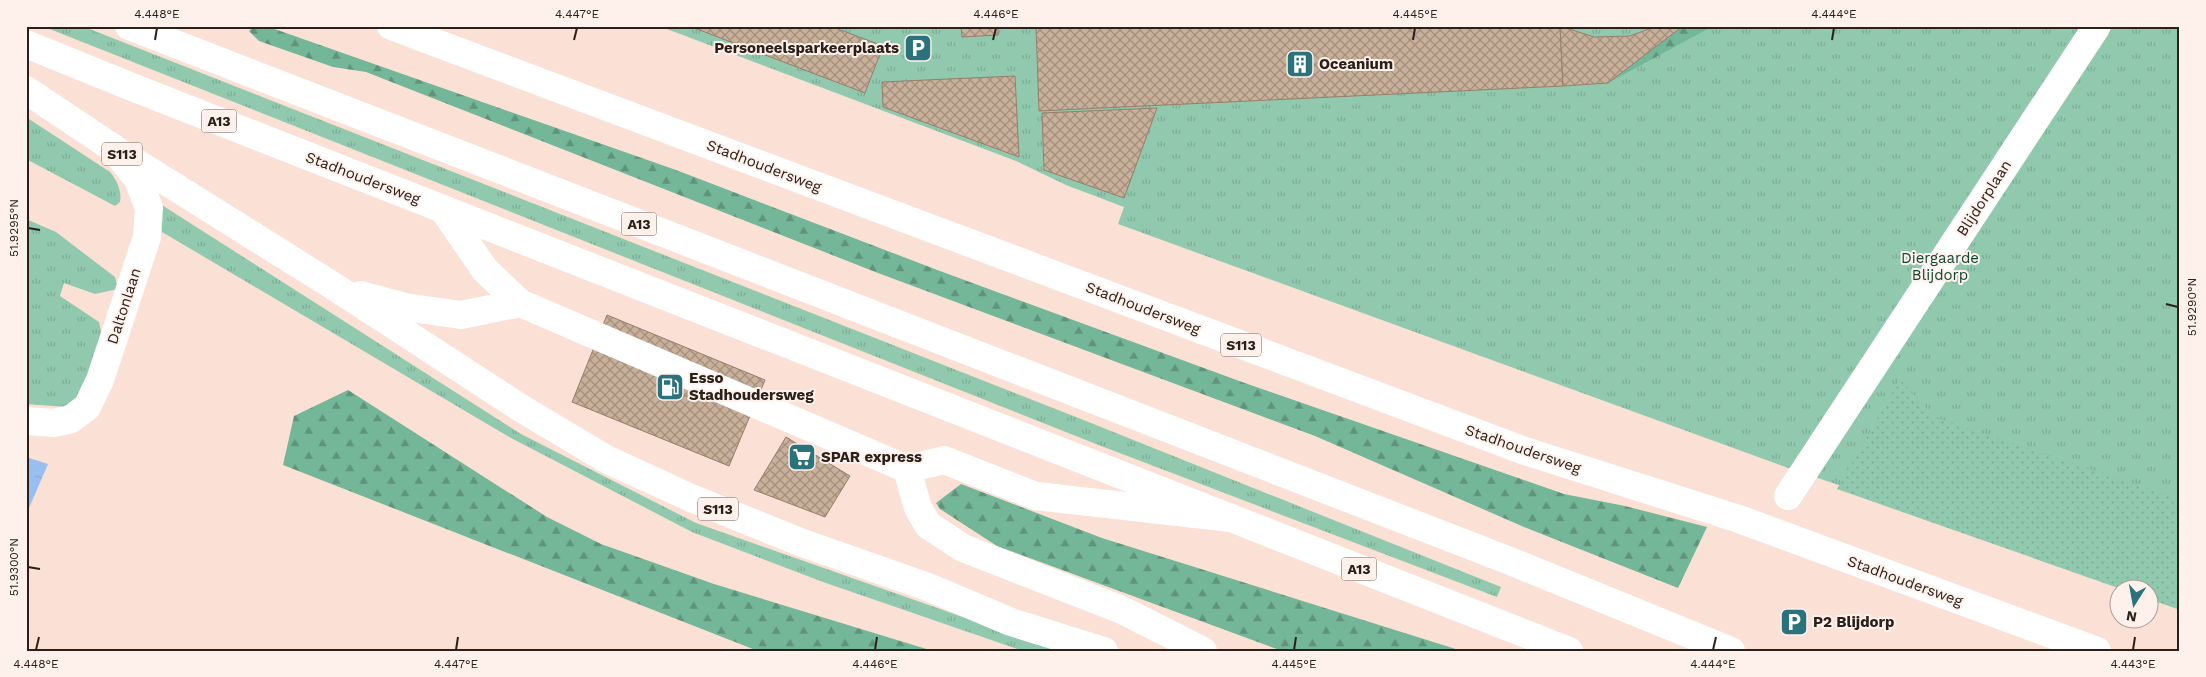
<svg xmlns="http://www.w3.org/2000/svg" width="2206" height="677" viewBox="0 0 2206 677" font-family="'Work Sans',sans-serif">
<defs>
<pattern id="grass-tufts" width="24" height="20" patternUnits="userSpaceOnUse" patternTransform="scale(1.25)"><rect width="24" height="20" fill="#91c9ae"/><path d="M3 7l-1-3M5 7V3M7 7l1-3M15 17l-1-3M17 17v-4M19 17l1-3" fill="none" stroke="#7dac95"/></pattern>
<pattern id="forest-firs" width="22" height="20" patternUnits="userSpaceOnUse" patternTransform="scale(1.25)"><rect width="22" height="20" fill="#74b698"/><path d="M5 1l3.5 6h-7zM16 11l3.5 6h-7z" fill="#5f947b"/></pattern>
<pattern id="garden-dots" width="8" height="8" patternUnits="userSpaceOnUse" patternTransform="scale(1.25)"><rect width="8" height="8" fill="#91c9ae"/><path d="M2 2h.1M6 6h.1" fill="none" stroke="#7dac95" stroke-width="1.8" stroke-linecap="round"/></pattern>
<pattern id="water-ripples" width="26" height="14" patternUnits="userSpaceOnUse" patternTransform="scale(1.25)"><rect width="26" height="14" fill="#99bff0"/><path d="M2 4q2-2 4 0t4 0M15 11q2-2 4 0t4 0" fill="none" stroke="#84a4cd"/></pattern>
<pattern id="building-cross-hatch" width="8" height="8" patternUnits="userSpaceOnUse" patternTransform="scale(1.25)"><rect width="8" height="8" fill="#c8b09a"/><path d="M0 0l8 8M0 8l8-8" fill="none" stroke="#a38f7d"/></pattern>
</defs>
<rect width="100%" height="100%" fill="#fbe1d5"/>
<g fill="url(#grass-tufts)">
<polygon points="42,26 82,26 1081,419 1501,587 1497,597 1096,444"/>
<polygon points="659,26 2180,26 2180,600 1788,468 1118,224 1124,207 1066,185 1016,161"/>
<path d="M26,117l84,55c7,8 12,20 10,30l-5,4 -89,-47z"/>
<polygon points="154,200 521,434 696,523 960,616 1066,651 1023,651 823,582 692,532 511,438 162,232"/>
<polygon points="26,219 56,232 115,277 118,289 95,294 64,283 60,296 99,322 102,336 83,394 67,407 26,404"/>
</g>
<g fill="url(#forest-firs)">
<polygon points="254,26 266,26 676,170 940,271 1242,382 1564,494 1625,506 1707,527 1678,588 1524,527 1315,436 878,273 366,72 333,67 259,41 249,31"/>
<polygon points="1683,26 1713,26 1608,83"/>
<polygon points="348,390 547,517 601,544 714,584 933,651 758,651 283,465 294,416"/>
<polygon points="961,484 1102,538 1462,651 1282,651 997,546 940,509 936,503"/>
</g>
<polygon fill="url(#garden-dots)" points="1900,379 1934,417 2180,499 2180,610 2149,599 2148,590 2121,589 1837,489"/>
<polygon fill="url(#water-ripples)" points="26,457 48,464 26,515"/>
<g fill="url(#building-cross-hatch)" stroke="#957f6a">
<polygon points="689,26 830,26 883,46 865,93"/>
<polygon points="961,26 998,26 998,35 962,37"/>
<polygon points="1036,26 1560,26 1563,86 1039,111"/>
<polygon points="1560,26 1594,37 1630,36 1657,26 1683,26 1608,83 1563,86"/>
<polygon points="1015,76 1019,157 883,107 882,82"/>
<polygon points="1157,108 1124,198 1044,170 1042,113"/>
<polygon points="607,315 765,380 729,466 572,402"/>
<polygon points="786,437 850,476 825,517 754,490"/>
</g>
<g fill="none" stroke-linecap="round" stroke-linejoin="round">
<g stroke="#fff" stroke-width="28">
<polyline points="485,270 520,303 907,469 918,508 928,525 963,548 1122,610"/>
<polyline points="405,307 461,315 520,303"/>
<polyline points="26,421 54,423 71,419 87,407 100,380 147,237 149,208 138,179 115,151"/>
<polyline points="907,469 944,460 1036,496"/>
<polyline points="1788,496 2097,26"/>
</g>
<g stroke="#fff" stroke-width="28">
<polyline points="129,26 1510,561 1731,651"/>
<polyline points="391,26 1522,450 1739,519 2097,651"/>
<polyline points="26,44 137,89"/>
<polyline points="26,90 113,148 338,289 519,407 606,459 691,498 800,542 928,587 1011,622 1104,651"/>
<polyline points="361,295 405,307"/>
<polyline points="1122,610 1203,651"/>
</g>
<g stroke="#fff" stroke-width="28">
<polyline points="137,89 1231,518"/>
<polyline points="443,209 485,270"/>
<polyline points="1036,496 1231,518 1569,651"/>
</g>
</g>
<path fill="none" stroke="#2c201b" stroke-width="2" d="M155,40l2,-12M574,40l3,-12M993,40l3,-12M1413,40l2,-12M1832,40l2,-12M28,228l12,2M2166,304l12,3M28,567l12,2M36,650l3,-13M456,650l2,-13M875,650l2,-13M1294,650l2,-13M1713,650l3,-13M2133,650l2,-13"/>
<defs>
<g id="parking-square" transform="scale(1.4375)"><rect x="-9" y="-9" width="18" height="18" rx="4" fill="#2a727c" stroke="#fef1eb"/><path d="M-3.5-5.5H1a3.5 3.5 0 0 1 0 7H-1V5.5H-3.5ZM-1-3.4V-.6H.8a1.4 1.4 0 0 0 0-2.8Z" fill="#fff"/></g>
<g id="building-square" transform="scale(1.4375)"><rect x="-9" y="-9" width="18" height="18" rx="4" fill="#2a727c" stroke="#fef1eb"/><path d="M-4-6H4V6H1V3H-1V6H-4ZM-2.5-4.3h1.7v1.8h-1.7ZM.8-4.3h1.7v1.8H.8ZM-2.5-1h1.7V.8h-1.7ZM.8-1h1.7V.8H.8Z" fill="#fff"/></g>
<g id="fuel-square" transform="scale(1.4375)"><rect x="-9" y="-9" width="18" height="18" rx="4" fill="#2a727c" stroke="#fef1eb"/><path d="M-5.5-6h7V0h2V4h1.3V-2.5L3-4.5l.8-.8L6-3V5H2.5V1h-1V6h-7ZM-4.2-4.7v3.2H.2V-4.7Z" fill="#fff"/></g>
<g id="supermarket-square" transform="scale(1.4375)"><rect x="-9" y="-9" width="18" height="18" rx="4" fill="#2a727c" stroke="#fef1eb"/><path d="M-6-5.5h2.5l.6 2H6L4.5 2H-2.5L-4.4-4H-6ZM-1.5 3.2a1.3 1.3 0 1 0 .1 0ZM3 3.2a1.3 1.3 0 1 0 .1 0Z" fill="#fff"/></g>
</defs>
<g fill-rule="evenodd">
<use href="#parking-square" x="918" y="48"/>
<use href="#building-square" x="1300" y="64"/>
<use href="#fuel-square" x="670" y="387"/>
<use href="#supermarket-square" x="802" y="457"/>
<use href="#parking-square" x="1794" y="622"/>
</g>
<g text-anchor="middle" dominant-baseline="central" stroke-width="4" stroke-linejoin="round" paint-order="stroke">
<g fill="#fef1eb" stroke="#6b5f59" stroke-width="1">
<rect x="201.5" y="109.5" width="35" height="23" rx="4"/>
<rect x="102" y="142.5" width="40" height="23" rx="4"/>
<rect x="621.5" y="212.5" width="35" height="23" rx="4"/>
<rect x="1221" y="333.5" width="40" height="23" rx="4"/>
<rect x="698" y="497.5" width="40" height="23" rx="4"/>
<rect x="1341.5" y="557.5" width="35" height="23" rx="4"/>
</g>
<g font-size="14" font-weight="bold" fill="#2c201b">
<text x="219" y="121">A13</text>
<text x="122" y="154">S113</text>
<text x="639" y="224">A13</text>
<text x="1241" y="345">S113</text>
<text x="718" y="509">S113</text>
<text x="1359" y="569">A13</text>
</g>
<g font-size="15" font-weight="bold" fill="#2c201b" stroke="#fef1eb" text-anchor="start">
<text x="899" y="48" text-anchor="end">Personeelsparkeerplaats</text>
<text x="1319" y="64">Oceanium</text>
<text x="689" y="378">Esso<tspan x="689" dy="17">Stadhoudersweg</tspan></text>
<text x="821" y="457">SPAR express</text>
<text x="1813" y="622">P2 Blijdorp</text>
</g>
<g font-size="15" fill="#2c201b" stroke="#fef1eb">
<text transform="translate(764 166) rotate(21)">Stadhoudersweg</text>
<text transform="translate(363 178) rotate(21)">Stadhoudersweg</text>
<text transform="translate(1984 198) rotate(-57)">Blijdorplaan</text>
<text transform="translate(124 306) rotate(-72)">Daltonlaan</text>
<text transform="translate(1143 308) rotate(21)">Stadhoudersweg</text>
<text transform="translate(1523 449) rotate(19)">Stadhoudersweg</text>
<text transform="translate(1905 581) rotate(20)">Stadhoudersweg</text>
</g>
<g font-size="15" fill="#104732" stroke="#fef1eb">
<text x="1940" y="258">Diergaarde<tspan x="1940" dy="17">Blijdorp</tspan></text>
</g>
</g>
<rect width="2206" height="677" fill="none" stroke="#fef1eb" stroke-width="55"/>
<g transform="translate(2134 604) rotate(191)"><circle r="24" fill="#fef1eb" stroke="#aa9d98"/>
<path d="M0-4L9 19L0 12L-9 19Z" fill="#2a727c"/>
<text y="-8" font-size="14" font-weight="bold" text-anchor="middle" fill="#2c201b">N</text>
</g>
<rect x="28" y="28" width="2150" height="622" fill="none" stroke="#2c201b" stroke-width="2"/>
<g font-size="12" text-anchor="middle" fill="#2c201b">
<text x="157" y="18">4.448°E</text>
<text x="577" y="18">4.447°E</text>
<text x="996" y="18">4.446°E</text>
<text x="1415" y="18">4.445°E</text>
<text x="1834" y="18">4.444°E</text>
<text transform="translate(14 228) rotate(-90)" y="4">51.9295°N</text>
<text transform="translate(2192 307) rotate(-90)" y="4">51.9290°N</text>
<text transform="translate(14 567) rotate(-90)" y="4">51.9300°N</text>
<text x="36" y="668">4.448°E</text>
<text x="456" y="668">4.447°E</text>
<text x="875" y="668">4.446°E</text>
<text x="1294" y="668">4.445°E</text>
<text x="1713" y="668">4.444°E</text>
<text x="2133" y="668">4.443°E</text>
</g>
</svg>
